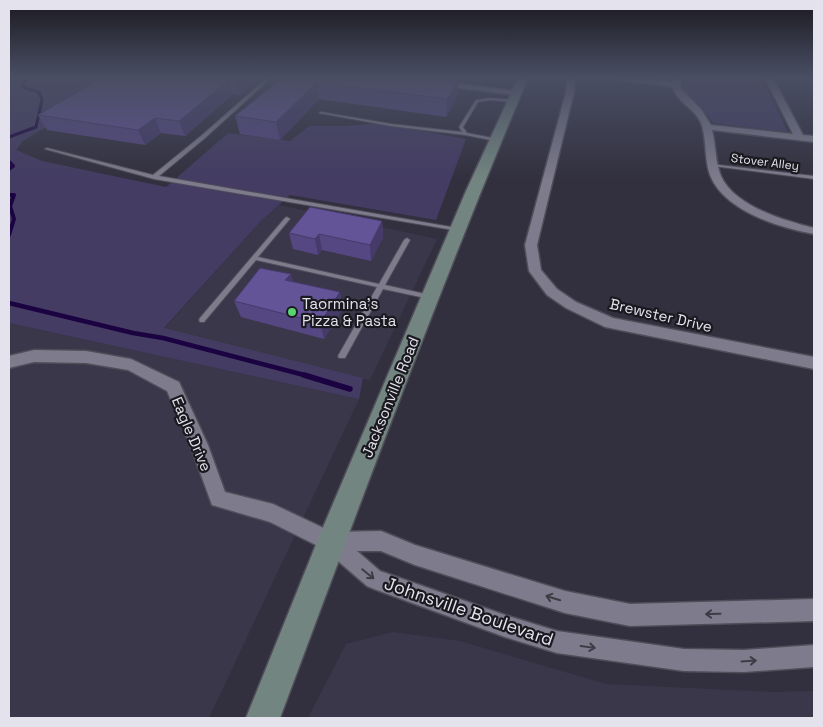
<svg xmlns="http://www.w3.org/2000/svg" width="823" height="727" viewBox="0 0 823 727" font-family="'Space Grotesk',sans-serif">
<rect width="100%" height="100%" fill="#32303e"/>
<g fill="#3a374b">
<polygon points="279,205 437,239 370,380 164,329 262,220"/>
<polygon points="9,323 359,399 209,718 9,718"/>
<polygon points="393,632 460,641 606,684 772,692 814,691 814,718 308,718 346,644"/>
</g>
<g fill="#443c63">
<polygon points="9,78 127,78 23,141 16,150 42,161 166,187 228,133 290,141 309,126 346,126 382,123 466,139 436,220 290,195 262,220 164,328 363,378 359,399 9,323"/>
<polygon points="682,78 762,78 788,132 713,123 700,106 683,91"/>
</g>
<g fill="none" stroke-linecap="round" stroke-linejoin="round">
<polyline stroke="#1b0241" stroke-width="3" points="9,137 36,127 42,100 39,92 25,88 22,84 27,78"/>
<g stroke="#1b0241" stroke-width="4">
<polyline points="9,162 13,166 9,169"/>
<polyline points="9,195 14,195 10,206 14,219 9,235"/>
</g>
<polyline stroke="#1b0241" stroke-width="4.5" points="9,303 133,333 163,338 308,376"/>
<polyline stroke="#1b0241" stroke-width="5.5" points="304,375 350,389"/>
<g stroke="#4f4d58" stroke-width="2">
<g id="service">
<polygon points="267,78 271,78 205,138 159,176 457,228 460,230 459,231 154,179 45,149 47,148 153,175 201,136"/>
<polygon points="490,98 512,100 514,101 512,102 490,100 478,102 463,127 467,133 498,139 498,140 496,141 465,135 391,126 319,113 321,112 391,124 462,132 459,127 476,100"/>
<polygon points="711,164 814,176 814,179 713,166 711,166"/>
<polygon points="287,217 290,219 289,220 258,257 379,284 404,240 407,238 410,240 385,285 430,295 433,297 430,299 383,289 345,358 339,358 338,356 377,287 256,260 204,322 200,322 199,320 200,318 285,218"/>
</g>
</g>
<g stroke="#4f4d58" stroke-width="3">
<g id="minor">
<polygon points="417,78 515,91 519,93 515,95 419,83 415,81"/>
<polygon points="567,78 575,78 574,92 537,245 541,270 557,289 576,302 613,318 814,357 814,369 605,327 566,308 547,295 529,271 525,245 566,92"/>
<path d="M614,78h22l36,4v-4h8l1,11 20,20 10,16 82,9 -28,-56h8l30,57 11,1v6l-102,-12c4,15 3,32 9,46 13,30 64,45 93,52v6c-34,-6 -90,-23 -104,-59 -6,-16 -3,-36 -9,-52 -5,-14 -26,-22 -28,-36l-55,-7z"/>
<polygon points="34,350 86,351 131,359 179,382 208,445 225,492 273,504 332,532 381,531 415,545 565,591 630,604 814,599 814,621 630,626 565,613 415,565 381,551 357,551 380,571 505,615 557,631 684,649 744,650 814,645 814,667 744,672 684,671 557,653 505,637 374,589 367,586 324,549 270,522 212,505 190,445 167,391 128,370 86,363 34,362 9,368 9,356"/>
</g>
</g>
<g stroke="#4f4d58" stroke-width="3">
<path id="secondary" d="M518,78h10c-89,211 -168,426 -248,640h-34l75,-186 145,-341z"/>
</g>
<use href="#service" fill="#7e7c8c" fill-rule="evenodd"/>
<use href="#minor" fill="#7e7c8c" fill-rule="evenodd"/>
<use href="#secondary" fill="#738580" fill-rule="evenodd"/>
</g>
<g fill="#554782">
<polygon points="102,78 261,78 240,95 233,94 185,136 161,133 145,145 47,130 38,115"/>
<polygon points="280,78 433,78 458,81 457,98 446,117 319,99 280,140 240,134 235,116 280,80"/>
<polygon points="382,221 383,237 371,261 322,250 318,255 293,249 289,233"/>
<polygon points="291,274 293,282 340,292 343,308 324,339 241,317 234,301"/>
</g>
<g fill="#453a6a">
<polygon points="240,78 261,78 240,95 236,81"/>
<polygon points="229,80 233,94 185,136 179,121"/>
<polygon points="458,81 457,98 446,117 447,99"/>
<polygon points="317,82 319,99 280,140 276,122"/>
<polygon points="155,118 161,133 145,145 138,130"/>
<polygon points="382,221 383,237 371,261 370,245"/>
<polygon points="319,234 322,250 318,255 315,239"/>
<polygon points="291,274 295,290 285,280"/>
<polygon points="340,292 343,308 324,339 320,323"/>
</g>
<g fill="#635397" stroke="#453a6a">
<polygon points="102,78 240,78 236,81 229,80 179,121 155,118 138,130 38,115"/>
<polygon points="282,78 433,78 458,81 447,99 317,82 276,122 235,116"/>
<polygon points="310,207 382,221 370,245 319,234 315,239 289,233"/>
<polygon points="260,268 291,274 285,280 340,292 320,323 234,301"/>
</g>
<defs><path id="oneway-shaft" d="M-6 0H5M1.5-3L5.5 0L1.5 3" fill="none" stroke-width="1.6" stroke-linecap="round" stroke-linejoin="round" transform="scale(1.25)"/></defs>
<g stroke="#3d3c45">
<use href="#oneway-shaft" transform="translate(368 574) rotate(39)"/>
<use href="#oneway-shaft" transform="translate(553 598) rotate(-163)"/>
<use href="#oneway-shaft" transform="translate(713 614) rotate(179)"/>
<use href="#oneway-shaft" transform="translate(588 647) rotate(8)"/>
<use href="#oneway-shaft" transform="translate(749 661) rotate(-4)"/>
</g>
<linearGradient id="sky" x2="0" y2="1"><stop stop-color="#1c1a22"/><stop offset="0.43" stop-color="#494e63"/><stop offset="1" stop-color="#494e63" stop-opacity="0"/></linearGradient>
<rect width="823" height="180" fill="url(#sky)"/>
<circle fill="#58d56f" stroke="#1a191f" stroke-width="2" cx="292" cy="312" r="5"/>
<g text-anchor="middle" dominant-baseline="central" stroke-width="4.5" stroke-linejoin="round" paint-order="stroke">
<g font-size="12" fill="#e4e2ec" stroke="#1a191f">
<text transform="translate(765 162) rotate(7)">Stover Alley</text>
</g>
<g font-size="15" fill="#e4e2ec" stroke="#1a191f" text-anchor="start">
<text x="302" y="303">Taormina's<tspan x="302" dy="17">Pizza &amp; Pasta</tspan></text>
</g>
<g font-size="15" fill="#e4e2ec" stroke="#1a191f">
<text transform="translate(661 315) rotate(13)">Brewster Drive</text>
<text transform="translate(390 397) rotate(-68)">Jacksonville Road</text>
<text transform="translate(192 434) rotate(67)">Eagle Drive</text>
</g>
<g font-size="18" fill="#e4e2ec" stroke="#1a191f">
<text transform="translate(469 611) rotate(19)">Johnsville Boulevard</text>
</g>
</g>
<rect width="823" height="727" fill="none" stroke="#e4e2ec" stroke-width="20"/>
</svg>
